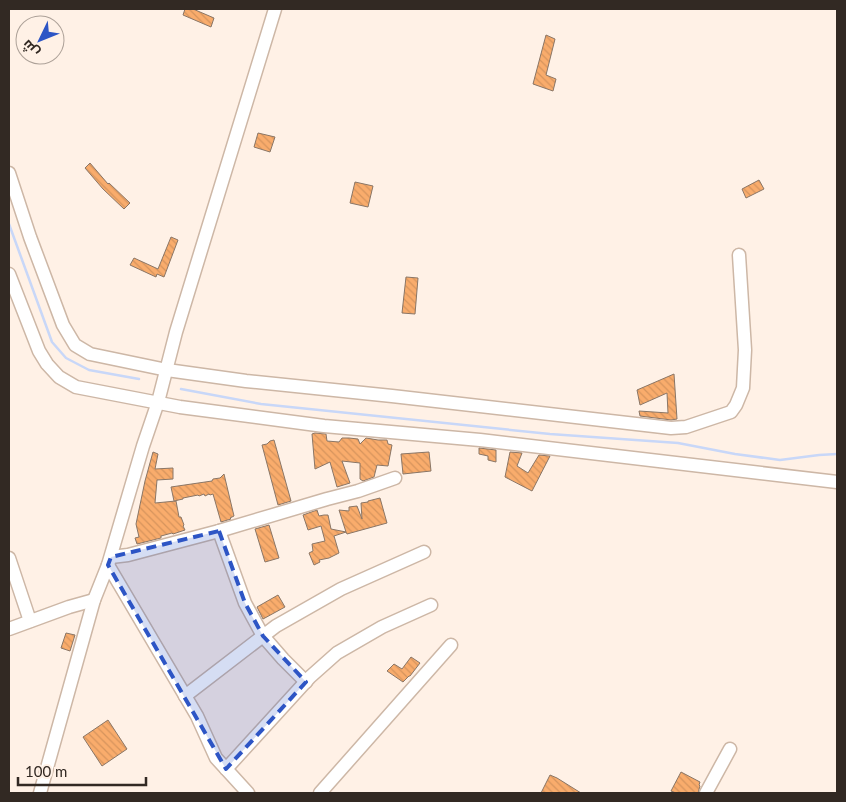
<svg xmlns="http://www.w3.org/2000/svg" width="846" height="802" viewBox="0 0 846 802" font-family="Lato,Cairo,sans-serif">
<defs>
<pattern id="building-back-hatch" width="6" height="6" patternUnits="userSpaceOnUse" patternTransform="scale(1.25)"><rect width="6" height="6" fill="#f9ac6c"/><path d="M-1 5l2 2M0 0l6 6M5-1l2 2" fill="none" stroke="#d6945d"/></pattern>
</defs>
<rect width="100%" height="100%" fill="#fff1e6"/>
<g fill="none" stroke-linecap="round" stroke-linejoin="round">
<g stroke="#c8d7f8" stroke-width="2.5">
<polyline points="9,224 52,342 66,358 89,370 139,379"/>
<polyline points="181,389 261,404 550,434 678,443 735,454 780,460 819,455 837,454"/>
</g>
</g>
<g fill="url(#building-back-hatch)" stroke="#8a7666">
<polygon points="185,9 193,9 214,18 211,27 183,15"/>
<polygon points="546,35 555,39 546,75 556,79 553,91 533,84"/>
<polygon points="258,133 275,137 270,152 254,147"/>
<polygon points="90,163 108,184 109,183 130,203 124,209 103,189 85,168"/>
<polygon points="759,180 764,189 746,198 742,189"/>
<polygon points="355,182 373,186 368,207 350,203"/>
<polygon points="171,237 178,240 164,277 157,274 156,277 130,265 134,258 158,269"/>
<polygon points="406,277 418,278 415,314 402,313"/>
<polygon points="674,374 677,419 671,420 640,416 639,411 668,413 667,393 640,405 637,390"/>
<polygon points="315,433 326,434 327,441 339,442 342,438 349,438 358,439 360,444 366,438 378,440 387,440 388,444 392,445 388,466 377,465 374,477 363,481 360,479 360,463 342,461 350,483 337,487 330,462 315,469 312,434"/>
<polygon points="274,440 291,501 278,505 262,445 267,444 270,441"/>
<polygon points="479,448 496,450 496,462 488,460 488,456 479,454"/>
<polygon points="153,452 158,454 155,469 173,468 173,479 157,480 155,503 176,501 179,517 181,517 184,525 183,526 185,530 173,534 172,533 161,536 161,538 137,544 135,538 139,537 136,524 145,481"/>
<polygon points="429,452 431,471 403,474 401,454"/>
<polygon points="510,452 522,453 517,466 528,473 539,455 550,456 532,491 505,477"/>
<polygon points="224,474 234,516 230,518 231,519 221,522 213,494 210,495 209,494 205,496 204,494 199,496 198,495 183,498 183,499 174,501 171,487 212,481 213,479 220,478"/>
<polygon points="380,498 387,523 347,534 346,532 334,536 339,553 329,558 319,560 320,562 314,565 309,553 313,551 312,544 325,541 321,526 308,530 303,515 317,510 319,516 324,515 328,515 331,529 346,532 339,510 349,511 349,507 357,506 362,519 361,503 368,502 368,501"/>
<polygon points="269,525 279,558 265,562 255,529"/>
<polygon points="278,595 285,607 263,619 257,607"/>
<polygon points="66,633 75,635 70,651 61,648"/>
<polygon points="411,657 420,663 410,676 409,676 403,682 387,671 394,664 402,669"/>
<polygon points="108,720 127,749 102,766 83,737"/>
<polygon points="681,772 700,782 699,785 700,786 698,793 676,793 671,791"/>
<polygon points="550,775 557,778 581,793 541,793"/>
</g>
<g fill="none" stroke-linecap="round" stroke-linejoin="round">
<g stroke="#cdb7a6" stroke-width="15">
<g id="minor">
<polyline points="9,173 30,237 63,325 75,345 90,354 167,370 246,381 392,396 671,428 686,427 731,412 736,405 743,388 745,350 739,255"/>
<polyline points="9,274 39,351 47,364 59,377 76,387 180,407 324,426 480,440 837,482"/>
<polyline points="219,531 245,603 263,636 283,659 306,682"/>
<polyline points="111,557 128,555 219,531 327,499 358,491 395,478"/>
<polyline points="9,558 30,621"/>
<polyline points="108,565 197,716 216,758 248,793"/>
<polyline points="9,629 69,607 94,600"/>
<polyline points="185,696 276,626 341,589 424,552"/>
<polyline points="226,769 310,677 337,653 382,627 431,605"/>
<polyline points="40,793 94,600 108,565 143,446 158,402 176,332 275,9"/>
<polyline points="320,793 451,645"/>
<polyline points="706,793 730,749"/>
</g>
</g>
<use href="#minor" stroke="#fff" stroke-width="12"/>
</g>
<path fill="#2d55c5" fill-opacity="0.2" stroke="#2d55c5" stroke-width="4" stroke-dasharray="10 6" stroke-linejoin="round" d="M219,531l26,72 18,33 43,46 -80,87 -118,-204 3,-8z"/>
<rect width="846" height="802" fill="none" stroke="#322923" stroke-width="20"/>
<g transform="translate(40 40) rotate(227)"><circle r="24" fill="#fff1e6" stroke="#ada198"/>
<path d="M0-4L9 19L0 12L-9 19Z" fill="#2d55c5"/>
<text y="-8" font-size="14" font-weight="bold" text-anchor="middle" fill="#322923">ش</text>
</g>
<path d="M18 777v8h128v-8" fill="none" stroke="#322923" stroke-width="2.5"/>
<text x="25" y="777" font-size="15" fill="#322923" stroke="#fff1e6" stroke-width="4" paint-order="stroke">100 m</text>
</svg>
